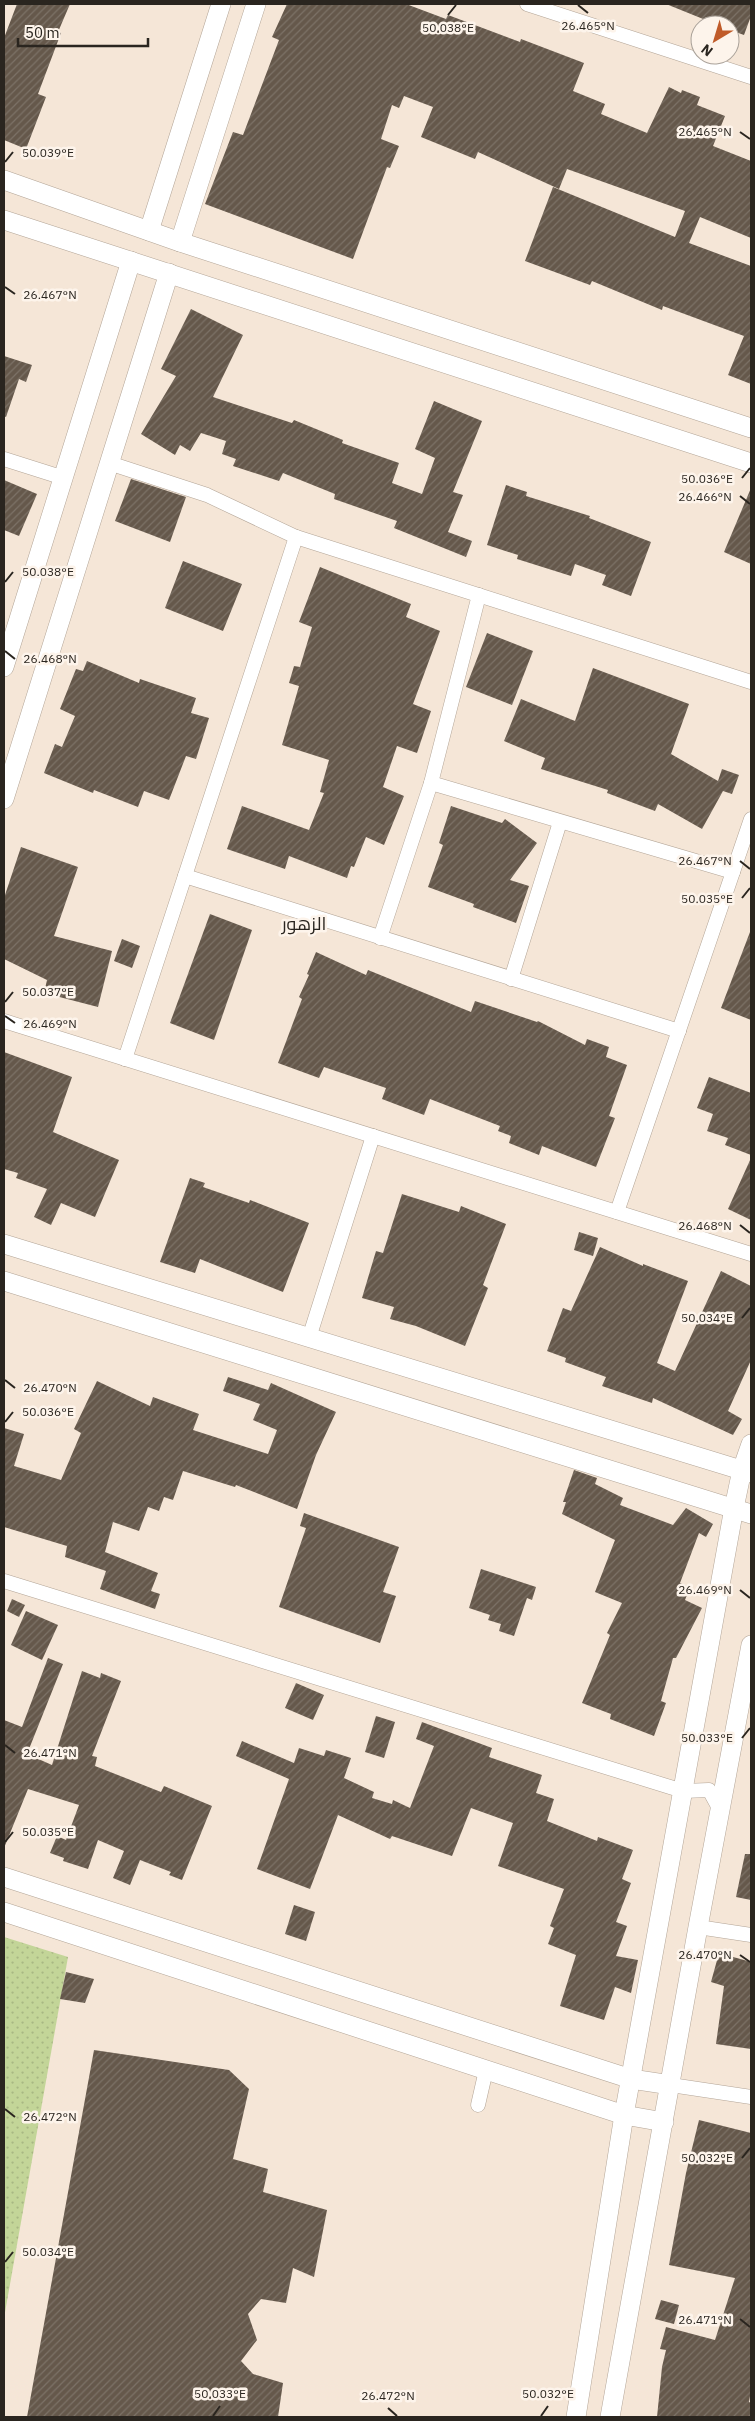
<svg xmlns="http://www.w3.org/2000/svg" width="755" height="2421" viewBox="0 0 755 2421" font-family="'IBM Plex Sans',Cairo,sans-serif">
<defs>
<pattern id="park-dots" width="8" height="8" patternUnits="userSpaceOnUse" patternTransform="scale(1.25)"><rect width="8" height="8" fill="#c3d598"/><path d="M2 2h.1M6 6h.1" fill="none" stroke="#a8b783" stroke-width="1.8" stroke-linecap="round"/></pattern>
<pattern id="building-hatch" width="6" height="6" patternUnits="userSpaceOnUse" patternTransform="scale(1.25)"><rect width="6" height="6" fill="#65584b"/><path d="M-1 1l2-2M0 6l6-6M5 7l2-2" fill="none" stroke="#7c7267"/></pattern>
</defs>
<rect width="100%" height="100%" fill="#f5e6d7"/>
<polygon fill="url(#park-dots)" points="4,1937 68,1957 4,2318"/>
<g fill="url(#building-hatch)">
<polygon points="17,4 70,4 58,32 61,33 38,94 46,97 26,149 4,140 4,38"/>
<polygon points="287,4 406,4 446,19 448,15 520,42 521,39 584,63 573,91 605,104 601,114 647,133 669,87 681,93 682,90 700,97 697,105 725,116 713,146 751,161 751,238 700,217 689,243 751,266 751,384 728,375 744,336 663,306 662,310 592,281 590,285 525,261 553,187 675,237 685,211 567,169 559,189 478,152 475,159 421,137 433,107 404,96 399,108 392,105 381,139 399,146 390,168 387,167 353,259 205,204 233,132 243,135 279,40 272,37"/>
<polygon points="666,4 751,4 751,16 744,35 730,30 730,25 718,25"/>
<polygon points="191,309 243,335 213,397 292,423 294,420 343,440 342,443 399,463 392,483 422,494 435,458 415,449 434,401 482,421 453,492 463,495 448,532 472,541 466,557 394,528 397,521 334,499 335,494 283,473 279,481 233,466 236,459 222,454 226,441 201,433 190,451 180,445 175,455 141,434 176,376 161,369"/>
<polygon points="4,356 32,365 26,382 19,379 6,417 4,416"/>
<polygon points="131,479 186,497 170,542 115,521"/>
<polygon points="4,480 37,494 19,536 4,530"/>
<polygon points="506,485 527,492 526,496 590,516 589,518 651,542 631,596 602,585 606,575 575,564 571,576 517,559 518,555 487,545"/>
<polygon points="751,488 751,564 724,552"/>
<polygon points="183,561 242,584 223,631 165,608"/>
<polygon points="320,567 411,604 406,617 440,631 413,704 431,711 417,753 397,746 383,787 404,796 384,845 366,837 354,867 351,866 347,878 289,856 285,869 227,849 242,806 309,830 324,793 320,792 329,760 282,745 299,686 289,683 294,666 300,667 312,627 299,622"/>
<polygon points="487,633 533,651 512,705 466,687"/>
<polygon points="87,661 139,683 140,679 196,698 191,713 209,718 196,759 186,756 169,800 144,791 138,807 94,790 93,793 44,773 55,744 62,747 75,716 60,709 76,669 83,671"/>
<polygon points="593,668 689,704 671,754 718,781 722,769 739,775 732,794 723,791 702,829 658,804 655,811 607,793 608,790 541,769 545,758 504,741 521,699 575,721"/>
<polygon points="451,806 502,823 505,819 537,843 510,880 529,886 516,923 473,907 474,904 428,887 443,845 439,843"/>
<polygon points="21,847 78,867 54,936 112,951 98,1007 44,993 47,980 4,959 4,898"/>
<polygon points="210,914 252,930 214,1040 170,1023"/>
<polygon points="750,932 751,932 751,1020 721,1008"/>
<polygon points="122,939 140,946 132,968 114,961"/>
<polygon points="316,952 366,975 368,970 471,1012 475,1001 537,1022 538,1021 585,1045 587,1039 609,1047 606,1057 627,1065 609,1116 615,1118 596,1167 542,1146 539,1155 509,1143 511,1136 498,1131 500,1126 430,1099 424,1115 382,1099 386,1088 324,1067 319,1078 278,1063 302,999 299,997 309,975 307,974"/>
<polygon points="4,1052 72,1077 53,1132 119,1160 95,1217 61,1203 51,1225 34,1217 47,1189 16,1178 18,1173 4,1169"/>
<polygon points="709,1077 751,1093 751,1155 725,1145 728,1138 707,1131 713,1114 697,1108"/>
<polygon points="751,1158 751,1220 728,1209"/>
<polygon points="190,1178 205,1183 203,1187 249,1203 250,1200 309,1223 283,1292 200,1259 195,1273 160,1262"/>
<polygon points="402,1194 459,1212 461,1206 506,1224 483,1285 488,1288 465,1346 416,1326 390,1319 394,1307 362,1298 376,1251 383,1253"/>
<polygon points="579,1232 598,1238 593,1256 574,1250"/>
<polygon points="600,1247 643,1266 643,1264 688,1281 657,1363 675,1371 721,1271 751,1286 751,1360 728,1411 742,1419 733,1435 653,1398 652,1403 602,1386 606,1377 565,1362 566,1358 547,1351 563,1308 571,1311"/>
<polygon points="228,1377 268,1390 271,1383 336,1412 316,1455 297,1509 236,1485 235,1487 183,1471 173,1500 164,1497 159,1511 148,1507 139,1531 113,1522 105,1552 158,1573 151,1591 160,1594 155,1609 100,1589 106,1571 65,1557 67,1546 4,1527 4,1428 24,1434 14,1466 61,1480 81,1433 74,1429 97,1381 150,1406 153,1397 199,1414 193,1430 268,1454 277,1430 253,1420 260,1404 223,1391"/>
<polygon points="574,1470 597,1478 595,1484 623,1498 620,1505 673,1525 686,1508 713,1524 706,1537 699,1533 680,1583 690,1587 685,1600 702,1608 676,1658 673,1658 661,1701 666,1703 654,1736 610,1719 611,1714 582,1703 610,1635 607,1633 622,1603 595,1592 615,1540 562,1514 566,1502 563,1502"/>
<polygon points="304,1513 399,1547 383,1592 396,1596 380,1643 279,1607 306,1528 300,1526"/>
<polygon points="481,1569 536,1587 532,1600 527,1598 514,1636 499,1631 501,1624 488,1620 490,1615 469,1608"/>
<polygon points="12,1599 25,1605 19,1617 7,1611"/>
<polygon points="26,1611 58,1625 42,1660 11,1645"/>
<polygon points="48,1658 63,1664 27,1754 52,1765 82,1671 100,1678 101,1673 121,1681 92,1756 97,1757 95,1766 161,1792 164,1786 212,1806 182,1880 169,1875 171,1872 140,1860 130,1885 113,1878 124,1851 98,1840 88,1869 63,1861 64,1858 50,1853 57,1836 66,1840 79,1805 28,1789 4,1848 4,1720 22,1727"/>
<polygon points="296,1683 324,1695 313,1720 285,1708"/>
<polygon points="376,1716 395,1722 384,1758 365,1752"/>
<polygon points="422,1722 492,1748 489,1757 542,1775 536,1793 554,1799 547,1821 597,1841 598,1837 633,1850 622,1879 631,1883 616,1922 627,1926 616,1956 638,1960 631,1993 615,1987 604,2020 560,2006 576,1955 548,1944 554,1928 550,1926 564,1889 498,1866 513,1823 471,1808 452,1856 392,1836 390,1839 338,1815 310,1889 257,1869 289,1779 236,1756 242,1741 294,1763 299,1748 324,1756 326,1750 351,1758 344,1778 374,1792 372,1798 392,1804 393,1800 410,1808 434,1746 416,1739"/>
<polygon points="745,1854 751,1854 751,1900 736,1897"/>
<polygon points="294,1905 315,1912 306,1941 285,1934"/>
<polygon points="719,1953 751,1962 751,2049 716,2044 724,1986 711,1982"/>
<polygon points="66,1972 94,1979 85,2003 60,1999"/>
<polygon points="94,2050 229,2070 249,2089 233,2159 268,2169 263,2192 327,2210 314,2277 293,2268 286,2303 261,2299 248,2314 257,2340 241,2361 253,2374 283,2383 278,2417 27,2417"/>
<polygon points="699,2120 751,2133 751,2390 749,2402 751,2403 751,2417 657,2417 662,2367 666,2350 660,2349 666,2327 715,2340 735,2278 669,2265 686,2173"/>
<polygon points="661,2300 679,2305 674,2324 655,2319"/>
</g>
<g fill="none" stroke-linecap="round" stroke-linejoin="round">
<g stroke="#b3a597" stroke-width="15">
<g id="street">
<polyline points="527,4 751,77"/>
<polyline points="4,459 64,478"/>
<polyline points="109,463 207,495 296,537 751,682"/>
<polyline points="431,783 733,872"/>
<polyline points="185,876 679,1031"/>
<polyline points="380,938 431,783 479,595"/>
<polyline points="511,979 560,822"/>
<polyline points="4,1021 751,1254"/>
<polyline points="125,1059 296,537"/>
<polyline points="617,1212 751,819"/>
<polyline points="309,1338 373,1136"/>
<polyline points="4,1581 683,1791 709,1790 720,1810"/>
<polyline points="698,1927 751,1935"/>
<polyline points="671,2085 751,2097"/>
<polyline points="478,2105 486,2070"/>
</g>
</g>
<g stroke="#b3a597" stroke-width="20">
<g id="secondary">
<polyline points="4,180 180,242 751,428"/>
<polyline points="4,220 751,463"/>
<polyline points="149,231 221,4"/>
<polyline points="180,242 256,4"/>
<polyline points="4,667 131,261"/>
<polyline points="4,799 169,273"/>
<polyline points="4,1244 751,1473"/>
<polyline points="4,1281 751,1514"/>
<polyline points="4,1877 631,2079 671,2085"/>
<polyline points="4,1912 624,2115 664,2122"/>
<polyline points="576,2417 624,2115 734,1508 742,1470 751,1444"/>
<polyline points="610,2417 698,1927 751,1645"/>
</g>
</g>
<use href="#street" stroke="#fff" stroke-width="14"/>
<use href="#secondary" stroke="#fff" stroke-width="19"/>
</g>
<path fill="none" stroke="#2a251f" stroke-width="2" d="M578,5l10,8M448,15l8,-10M740,132l10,7M5,162l8,-10M5,287l10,7M742,478l8,-10M740,496l10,8M5,582l8,-10M5,651l10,8M740,861l10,8M742,898l8,-10M5,1002l8,-10M5,1016l10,7M740,1225l10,8M742,1318l8,-10M5,1380l10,8M5,1422l8,-10M740,1590l10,8M742,1738l8,-10M5,1745l10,8M5,1842l8,-10M740,1955l10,7M5,2109l10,8M742,2158l8,-10M5,2262l8,-10M740,2319l10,8M388,2408l9,8M213,2416l7,-10M541,2416l7,-10"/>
<g text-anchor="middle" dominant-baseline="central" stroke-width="5" stroke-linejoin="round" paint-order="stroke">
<g font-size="18" fill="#2a251f" stroke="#fdf4eb">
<text x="304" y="923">الزهور</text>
</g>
</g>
<g font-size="12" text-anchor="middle" fill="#2a251f" stroke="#fdf4eb" stroke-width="5" stroke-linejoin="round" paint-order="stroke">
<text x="588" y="30">26.465°N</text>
<text x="448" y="32">50.038°E</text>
<text x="705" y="136">26.465°N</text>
<text x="48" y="157">50.039°E</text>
<text x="50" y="299">26.467°N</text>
<text x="707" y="483">50.036°E</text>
<text x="705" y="501">26.466°N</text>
<text x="48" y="576">50.038°E</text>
<text x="50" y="663">26.468°N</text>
<text x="705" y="865">26.467°N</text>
<text x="707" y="903">50.035°E</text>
<text x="48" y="996">50.037°E</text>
<text x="50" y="1028">26.469°N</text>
<text x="705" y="1230">26.468°N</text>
<text x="707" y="1322">50.034°E</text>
<text x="50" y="1392">26.470°N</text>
<text x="48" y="1416">50.036°E</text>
<text x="705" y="1594">26.469°N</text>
<text x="707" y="1742">50.033°E</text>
<text x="50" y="1757">26.471°N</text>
<text x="48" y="1836">50.035°E</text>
<text x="705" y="1959">26.470°N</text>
<text x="50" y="2121">26.472°N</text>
<text x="707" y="2162">50.032°E</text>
<text x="48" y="2256">50.034°E</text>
<text x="705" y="2324">26.471°N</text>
<text x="220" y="2398">50.033°E</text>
<text x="548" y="2398">50.032°E</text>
<text x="388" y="2400">26.472°N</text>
</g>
<rect width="755" height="2421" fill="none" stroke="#2a251f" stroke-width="10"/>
<g transform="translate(715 40) rotate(218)"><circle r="24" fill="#fdf4eb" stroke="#a9a199"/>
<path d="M0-4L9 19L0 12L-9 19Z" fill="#c05b29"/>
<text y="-8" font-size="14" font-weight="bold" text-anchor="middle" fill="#2a251f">N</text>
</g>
<path d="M18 38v8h130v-8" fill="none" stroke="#2a251f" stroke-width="2.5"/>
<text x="25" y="38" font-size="15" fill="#2a251f" stroke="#fdf4eb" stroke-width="4" paint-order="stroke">50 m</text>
</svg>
